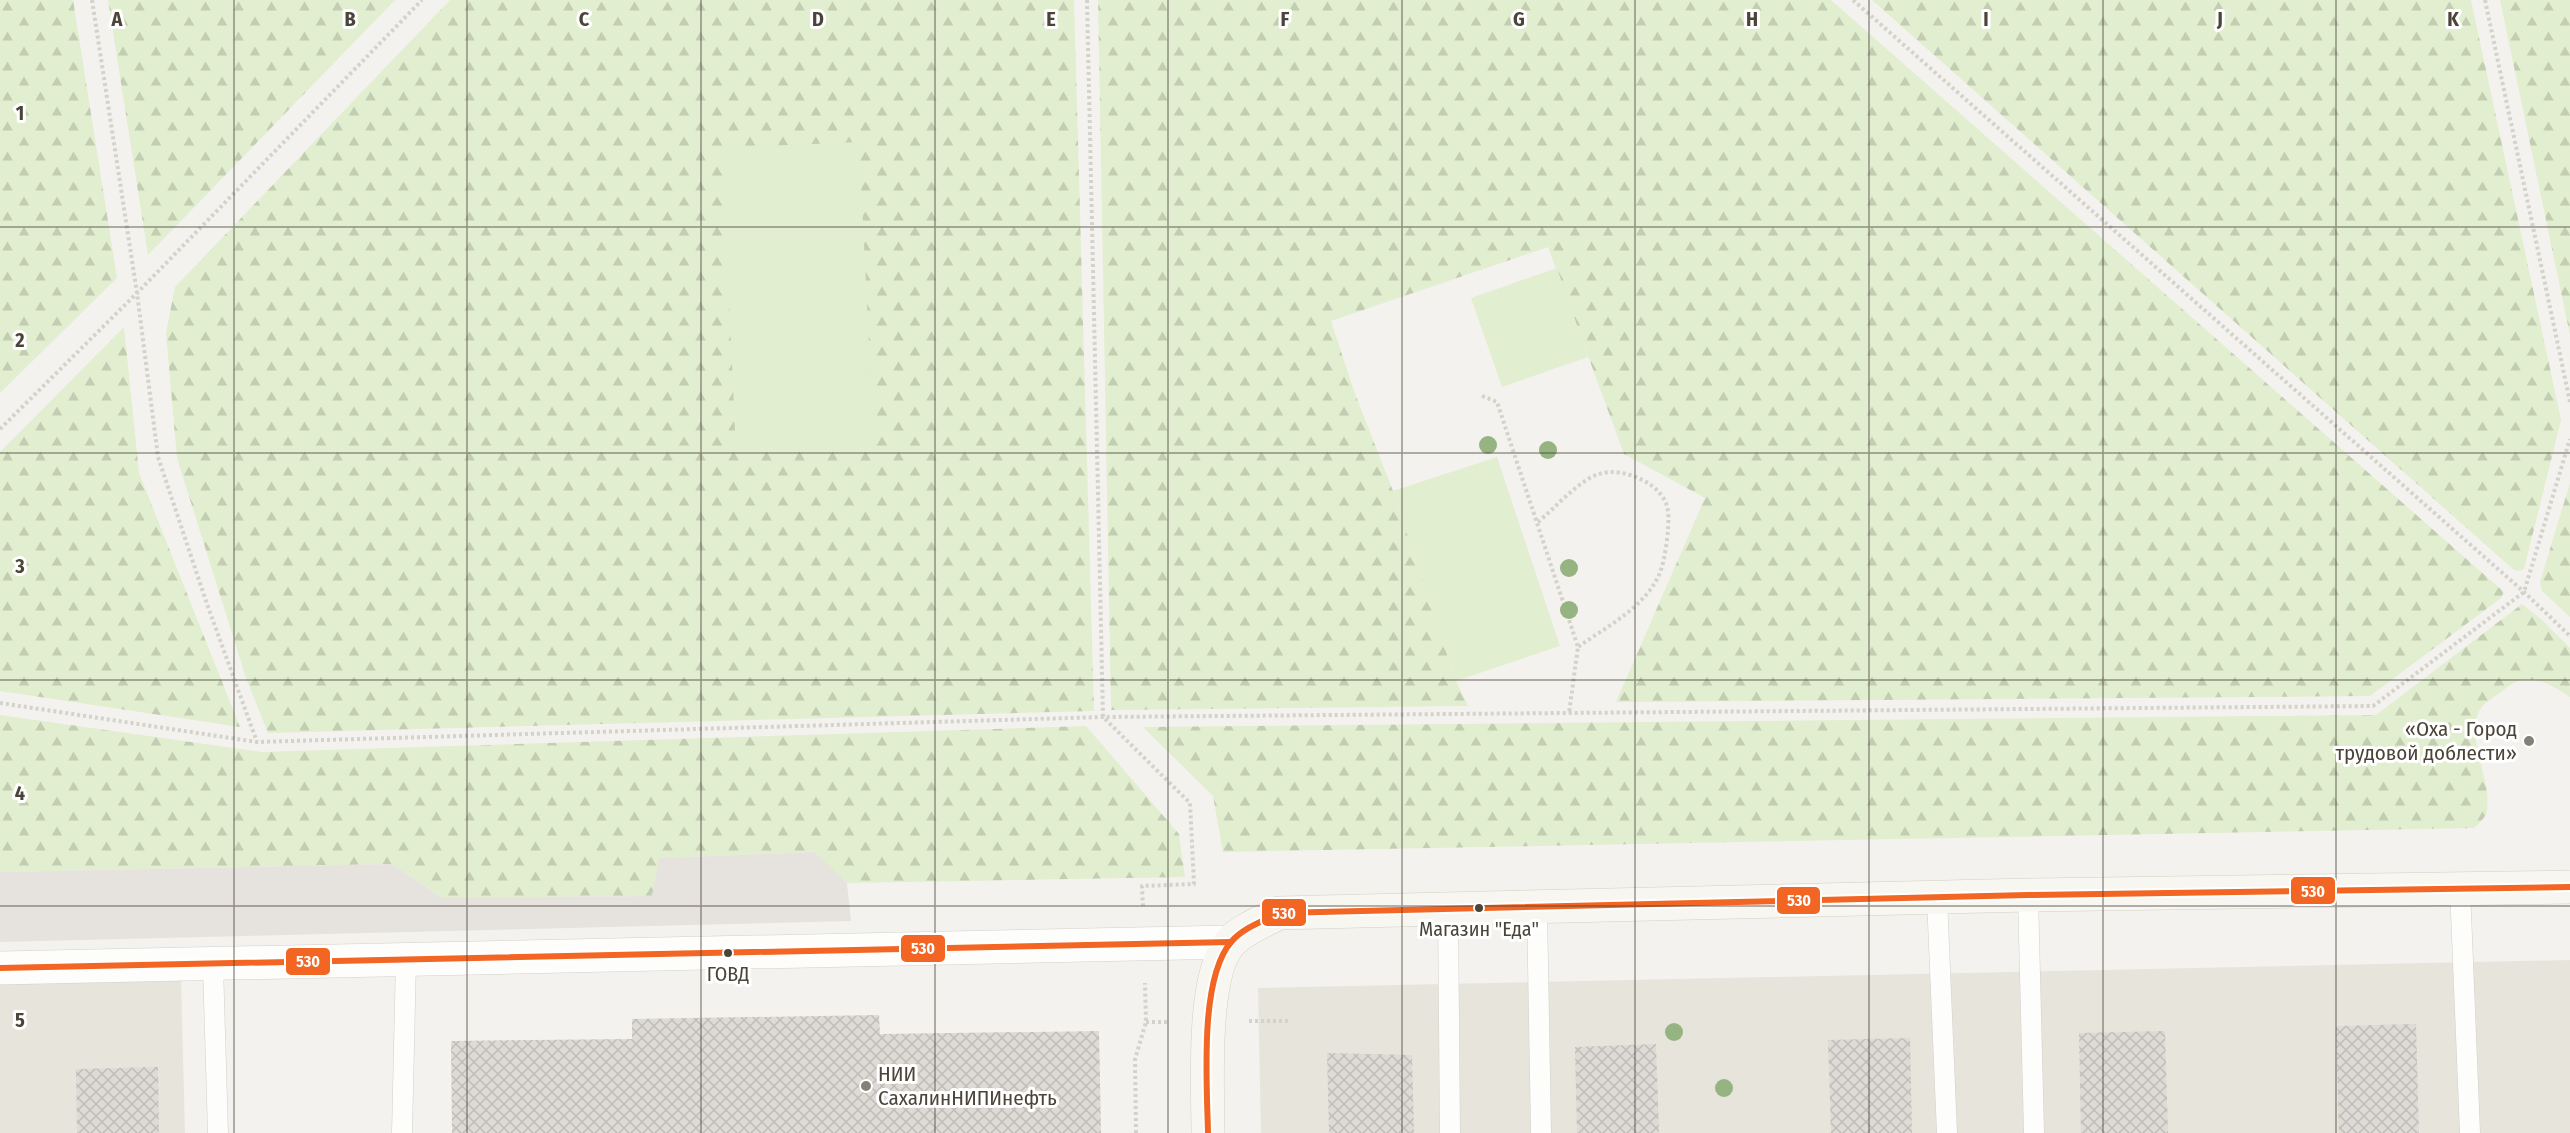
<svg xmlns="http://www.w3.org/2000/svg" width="2570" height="1133" viewBox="0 0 2570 1133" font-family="'Fira Sans Condensed',sans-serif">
<defs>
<pattern id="forest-firs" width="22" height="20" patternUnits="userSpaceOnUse" patternTransform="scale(1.5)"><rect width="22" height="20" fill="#e1eecf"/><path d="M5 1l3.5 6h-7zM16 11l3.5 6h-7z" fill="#c3cdb2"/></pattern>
<pattern id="building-cross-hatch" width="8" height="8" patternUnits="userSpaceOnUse" patternTransform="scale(1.5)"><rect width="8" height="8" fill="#dedbd6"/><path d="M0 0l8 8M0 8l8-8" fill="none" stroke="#c0bdb8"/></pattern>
</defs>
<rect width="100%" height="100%" fill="#f4f2ee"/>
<g fill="#e7e4dc">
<polygon points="2570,960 2570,1133 1261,1133 1258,988"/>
<polygon points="181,979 185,1133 0,1133 0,982"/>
</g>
<g fill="url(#forest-firs)">
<polygon points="0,0 73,0 117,278 0,393"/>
<polygon points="108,0 395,0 148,255"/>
<polygon points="450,0 1074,0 1094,711 268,733 246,678 177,458 166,333 175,287"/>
<polygon points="1098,0 1831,0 2504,592 2501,598 2370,696 1616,702 1705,498 1624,454 1548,247 1331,321 1354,391 1393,491 1456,681 1468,706 1111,710"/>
<polygon points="1872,0 2471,0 2561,420 2524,569 2519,571 2514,570"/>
<polygon points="2500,0 2570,0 2570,335"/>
<polygon points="124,327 139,473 240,727 0,691 0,452"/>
<polygon points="2570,483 2570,617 2542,591 2540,582"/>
<path d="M2522,604l19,15 29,29v49c-20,-13 -42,-27 -64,-9 -7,6 -20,13 -25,20 -19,28 14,75 5,106 -2,5 -8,10 -12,14l-1251,24 -10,-56 -70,-69 1233,-12z"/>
<polygon points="0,715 262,752 1086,726 1179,834 1185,877 847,883 815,852 660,858 652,896 442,898 392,864 0,872"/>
</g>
<g fill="#e1eecf">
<polygon points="859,142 874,446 736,452 722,148"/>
<polygon points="1557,268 1588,357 1502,387 1471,298"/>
<polygon points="1497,457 1560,646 1456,681 1393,491"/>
</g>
<polygon fill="#e6e3df" points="815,852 847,883 851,921 0,942 0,872 392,864 442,898 652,896 659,858"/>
<g fill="url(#building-cross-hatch)">
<polygon points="879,1015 880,1034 1099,1031 1101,1133 452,1133 451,1041 632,1039 632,1019"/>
<polygon points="2416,1024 2419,1133 2339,1133 2336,1026"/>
<polygon points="2165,1031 2168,1133 2081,1133 2079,1033"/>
<polygon points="1910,1038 1912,1133 1831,1133 1828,1040"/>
<polygon points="1656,1044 1659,1133 1577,1133 1575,1047"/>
<polygon points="1327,1053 1412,1055 1414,1133 1329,1133"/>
<polygon points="158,1067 159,1133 77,1133 76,1069"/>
</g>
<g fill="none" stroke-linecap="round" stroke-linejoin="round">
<g stroke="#d2d0cb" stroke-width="21">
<g id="lane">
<polyline points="2460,888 2470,1133"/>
<polyline points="2028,895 2034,1133"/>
<polyline points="1937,898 1947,1133"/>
<polyline points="1537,907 1541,1133"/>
<polyline points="1448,909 1450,1133"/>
<polyline points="213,965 218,1133"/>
<polyline points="402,1133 406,960"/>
</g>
</g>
<g stroke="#d2d0cb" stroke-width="34">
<polyline id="street" points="0,968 1231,942"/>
</g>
<g stroke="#d3cfc5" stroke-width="34">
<path id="secondary" d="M1208,1133c0,-44 -7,-160 23,-191 12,-13 33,-21 48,-29l749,-18 542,-8"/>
</g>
<g stroke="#d3d2cc" stroke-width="4" stroke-dasharray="3 3" stroke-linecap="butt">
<polyline points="92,0 137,293 158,457 207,604 257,742"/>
<polyline points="1087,0 1103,717 1190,803 1194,884 1142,886 1143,906"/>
<polyline points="1853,0 2524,592 2570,636"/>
<polyline points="2485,0 2570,402"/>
<polyline points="1482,396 1497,402 1578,647 1569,713"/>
<polyline points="0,429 137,293 422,0"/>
<path d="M1538,522c16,-13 41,-42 61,-48 24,-8 66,10 69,37 2,14 -3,51 -9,64 -15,33 -53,52 -81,72"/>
<polyline points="0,703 257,742 1103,717 2373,706 2524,592 2570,439"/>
<polyline points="1249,1021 1291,1021"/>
<polyline points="1146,1022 1170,1022"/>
<polyline points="1136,1133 1135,1059 1146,1022 1145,983"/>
</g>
<use href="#lane" stroke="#fdfdfc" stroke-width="20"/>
<use href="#street" stroke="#fdfdfc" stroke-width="33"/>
<use href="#secondary" stroke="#f7f6f1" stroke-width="33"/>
<g stroke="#fff" stroke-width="10">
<g id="bus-1">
<polyline points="0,968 1231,942"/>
<path d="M1208,1133c-1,-49 -9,-153 23,-191 12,-14 32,-21 48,-29l749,-18 542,-8"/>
</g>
</g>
<use href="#bus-1" stroke="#f26522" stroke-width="6"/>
</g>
<g fill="#96b382">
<circle cx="1488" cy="445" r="9"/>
<circle cx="1548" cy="450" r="9"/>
<circle cx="1569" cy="568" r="9"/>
<circle cx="1569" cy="610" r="9"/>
<circle cx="1674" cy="1032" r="9"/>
<circle cx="1724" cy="1088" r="9"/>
</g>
<path fill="none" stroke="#4b4439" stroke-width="1.5" stroke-opacity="0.55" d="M234,0v1133M467,0v1133M701,0v1133M935,0v1133M1168,0v1133M1402,0v1133M1635,0v1133M1869,0v1133M2103,0v1133M2336,0v1133M0,227h2570M0,453h2570M0,680h2570M0,906h2570"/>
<g fill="#868178" stroke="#fff" stroke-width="2">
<circle cx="2529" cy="741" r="6"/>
<circle cx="866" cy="1086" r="6"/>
</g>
<g fill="#4b4439" stroke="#fff" stroke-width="2">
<circle cx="1479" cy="908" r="5"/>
<circle cx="728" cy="953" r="5"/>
</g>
<g text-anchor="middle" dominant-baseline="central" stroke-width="6" stroke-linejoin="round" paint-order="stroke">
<g font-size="20" fill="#4b4439" stroke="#fff">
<text x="1479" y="929">Магазин "Еда"</text>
<text x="728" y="974">ГОВД</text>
</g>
<g font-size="21" fill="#4b4439" stroke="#fff" text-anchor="end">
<text x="2517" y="729">«Оха - Город<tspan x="2517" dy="24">трудовой доблести»</tspan></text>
<text x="878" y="1074" text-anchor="start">НИИ<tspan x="878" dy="24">СахалинНИПИнефть</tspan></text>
</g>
</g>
<g font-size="20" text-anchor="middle" font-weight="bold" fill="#4b4439" stroke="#fff" stroke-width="6" stroke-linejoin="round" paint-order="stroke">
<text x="117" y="26">A</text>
<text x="350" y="26">B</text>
<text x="584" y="26">C</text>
<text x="818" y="26">D</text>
<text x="1051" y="26">E</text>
<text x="1285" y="26">F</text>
<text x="1519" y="26">G</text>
<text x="1752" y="26">H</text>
<text x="1986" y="26">I</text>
<text x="2220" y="26">J</text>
<text x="2453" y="26">K</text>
<text x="20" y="120">1</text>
<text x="20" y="347">2</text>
<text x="20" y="573">3</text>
<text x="20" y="800">4</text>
<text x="20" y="1027">5</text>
</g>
<g stroke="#fff" stroke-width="2">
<rect x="2290" y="876" width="46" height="29" rx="6" fill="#f26522"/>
<rect x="1776" y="886" width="45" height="29" rx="6" fill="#f26522"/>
<rect x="1261" y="898" width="46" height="29" rx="6" fill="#f26522"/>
<rect x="900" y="934" width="46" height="29" rx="6" fill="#f26522"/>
<rect x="285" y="947" width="46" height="29" rx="6" fill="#f26522"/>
</g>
<g font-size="16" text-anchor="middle" font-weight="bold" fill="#fff">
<text x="2313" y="897">530</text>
<text x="1799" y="906">530</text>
<text x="1284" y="919">530</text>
<text x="923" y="954">530</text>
<text x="308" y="967">530</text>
</g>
</svg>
